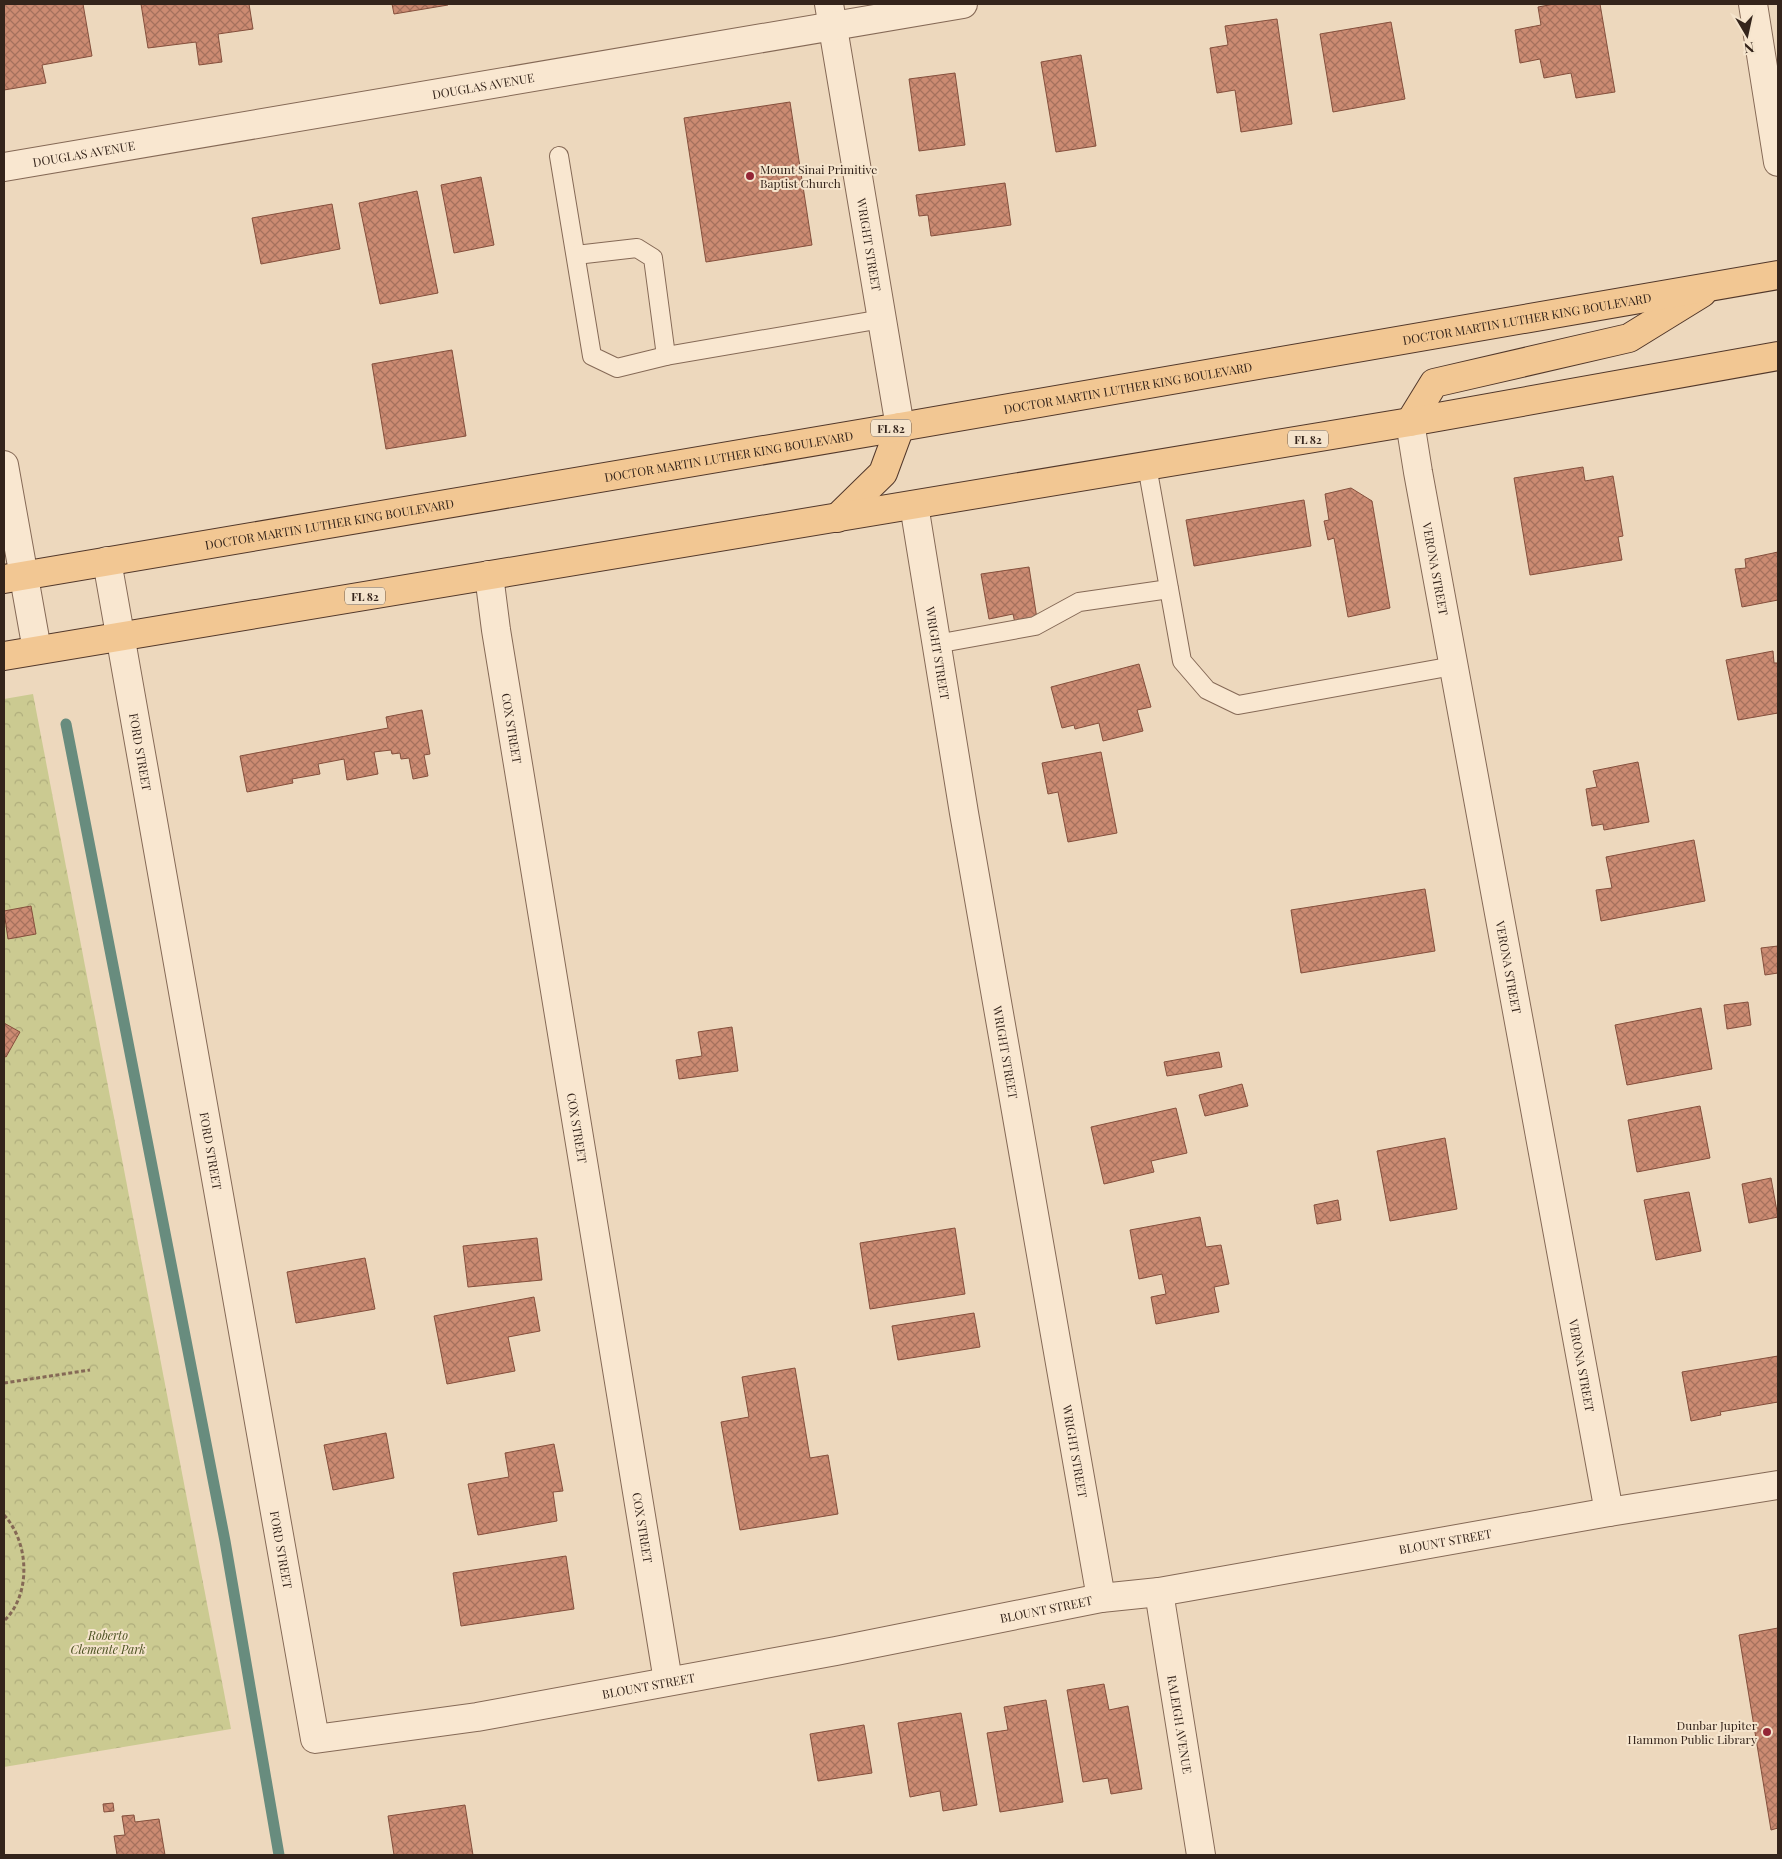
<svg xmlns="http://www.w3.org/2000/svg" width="1782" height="1859" viewBox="0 0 1782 1859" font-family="'Playfair Display',serif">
<defs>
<pattern id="park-crowns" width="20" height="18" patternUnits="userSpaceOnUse" patternTransform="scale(1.25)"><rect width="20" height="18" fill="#cbca91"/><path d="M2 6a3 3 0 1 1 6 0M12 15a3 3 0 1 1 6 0" fill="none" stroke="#afad7c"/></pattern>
<pattern id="building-cross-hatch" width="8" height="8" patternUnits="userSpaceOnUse" patternTransform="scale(1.25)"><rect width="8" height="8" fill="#cc8b72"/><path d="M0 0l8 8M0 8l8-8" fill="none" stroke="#a6715d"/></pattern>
</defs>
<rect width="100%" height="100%" fill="#edd8bd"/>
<polygon fill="url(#park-crowns)" points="33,694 231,1729 4,1767 4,699"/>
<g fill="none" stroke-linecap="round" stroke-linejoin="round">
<polyline stroke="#688c7e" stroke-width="11" points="66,724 225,1541 279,1855"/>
</g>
<g fill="url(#building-cross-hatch)" stroke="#844f3c">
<polygon points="4,4 83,4 92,56 42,65 46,83 4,90"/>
<polygon points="141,4 249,4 253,29 218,34 222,62 199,65 196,42 148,48"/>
<polygon points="392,4 448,4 448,5 394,14"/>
<polygon points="1554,4 1600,4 1615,92 1576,98 1571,73 1544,78 1540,59 1520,63 1515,30 1541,25 1538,7"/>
<polygon points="1277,19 1292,124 1241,132 1235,90 1217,93 1210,48 1228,45 1225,26"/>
<polygon points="1391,22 1405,99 1333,112 1320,34"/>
<polygon points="1081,55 1096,146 1056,152 1041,62"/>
<polygon points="955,73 965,145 919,151 909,79"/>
<polygon points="790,102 812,245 706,262 684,118"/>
<polygon points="481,177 494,245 454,253 441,185"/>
<polygon points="1005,183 1011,225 931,236 928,215 919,216 916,195"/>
<polygon points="417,191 438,293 380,304 359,203"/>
<polygon points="332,204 340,249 261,264 252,218"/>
<polygon points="452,350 466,436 386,449 372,364"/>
<polygon points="1583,467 1585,481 1613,476 1623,536 1618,537 1622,560 1530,575 1514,478"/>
<polygon points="1351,488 1372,501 1390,608 1348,617 1334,538 1328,540 1324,521 1329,520 1325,494"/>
<polygon points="1304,500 1311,546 1194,566 1186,520"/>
<polygon points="1778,552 1778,600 1742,607 1735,569 1746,568 1745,559"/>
<polygon points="1029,567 1037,619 1015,623 1013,614 989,619 981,574"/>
<polygon points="1773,651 1774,663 1778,663 1778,713 1738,720 1726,660"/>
<polygon points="1139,664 1151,707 1137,710 1143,731 1103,741 1099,723 1075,729 1074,725 1062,728 1051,687"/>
<polygon points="422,710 430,754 424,755 428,776 413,779 409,758 401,759 400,753 392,754 391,750 374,752 378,774 347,780 344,759 318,764 320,774 292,779 293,783 247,792 240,756 388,728 386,717"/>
<polygon points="1101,752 1117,833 1068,842 1058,792 1048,794 1042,763"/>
<polygon points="1638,762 1649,822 1604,830 1603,824 1592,826 1586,789 1597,787 1593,771"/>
<polygon points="1694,840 1705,901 1601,921 1596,890 1612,888 1606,857"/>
<polygon points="1425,889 1435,951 1301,973 1291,910"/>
<polygon points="31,906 36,934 8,939 4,911"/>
<polygon points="1778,946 1778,973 1765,975 1761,948"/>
<polygon points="1748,1002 1751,1025 1727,1029 1724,1005"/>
<polygon points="1701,1008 1712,1069 1627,1085 1615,1025"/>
<polygon points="4,1023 20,1032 6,1057 4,1056"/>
<polygon points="732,1027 738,1071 679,1079 676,1060 702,1056 698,1032"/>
<polygon points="1219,1052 1222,1067 1167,1076 1164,1062"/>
<polygon points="1242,1084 1248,1106 1205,1116 1199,1095"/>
<polygon points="1700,1106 1710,1158 1637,1172 1628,1120"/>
<polygon points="1176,1108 1187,1153 1151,1161 1154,1172 1104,1184 1091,1127"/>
<polygon points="1445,1138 1457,1209 1390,1221 1377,1151"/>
<polygon points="1771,1178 1778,1217 1749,1223 1742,1184"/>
<polygon points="1689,1192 1701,1251 1656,1260 1644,1200"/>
<polygon points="1338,1200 1341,1220 1317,1224 1314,1205"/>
<polygon points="1200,1217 1206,1247 1221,1245 1229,1284 1214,1287 1219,1312 1156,1324 1151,1297 1166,1294 1162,1274 1139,1279 1130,1230"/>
<polygon points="955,1228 965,1294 870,1309 860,1243"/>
<polygon points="537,1238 542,1280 468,1287 463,1246"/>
<polygon points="365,1258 375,1309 296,1323 287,1272"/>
<polygon points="534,1297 540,1331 508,1337 515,1371 447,1384 434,1316"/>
<polygon points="974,1313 980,1347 898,1360 892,1326"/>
<polygon points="1778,1356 1778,1402 1720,1412 1721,1415 1691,1421 1682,1372"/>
<polygon points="795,1368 810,1458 828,1455 838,1514 740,1530 721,1422 749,1417 742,1377"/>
<polygon points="386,1433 394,1478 333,1490 324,1445"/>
<polygon points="554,1444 563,1491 553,1492 557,1521 478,1535 468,1484 509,1477 505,1453"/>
<polygon points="566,1556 574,1609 461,1626 453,1573"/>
<polygon points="1778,1628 1778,1828 1771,1830 1739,1635"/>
<polygon points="1104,1684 1109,1710 1128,1706 1142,1789 1111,1794 1108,1778 1083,1782 1067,1690"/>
<polygon points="1046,1700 1063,1802 1000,1812 987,1733 1008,1730 1004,1707"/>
<polygon points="961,1713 977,1805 943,1811 940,1791 910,1797 898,1723"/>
<polygon points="864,1725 872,1773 818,1781 810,1734"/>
<polygon points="113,1803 114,1811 104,1812 103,1804"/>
<polygon points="465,1805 473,1855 394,1855 388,1816"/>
<polygon points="134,1815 135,1822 159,1819 165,1855 117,1855 114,1836 125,1835 122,1816"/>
</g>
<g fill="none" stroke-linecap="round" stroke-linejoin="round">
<g stroke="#856956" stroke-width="20">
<g id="service">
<polyline points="559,156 592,356 617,368 666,356 882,319"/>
<polyline points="576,255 637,248 653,258 666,356"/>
<polyline points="1147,466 1182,661 1207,690 1238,705 1453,666"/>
<polyline points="936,644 1035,626 1079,602 1169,589"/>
</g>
</g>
<g stroke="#856956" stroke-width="30">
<g id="minor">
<path id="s1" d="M829,4l71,423"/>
<polyline points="1753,4 1778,162"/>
<path id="s2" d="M4,167l959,-163"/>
<path id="s3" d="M1410,422l8,50 191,1040"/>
<path id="s4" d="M914,505l50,308 137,785"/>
<path id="s5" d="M107,561l208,1178 162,-22 359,-66 265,-53 58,-6 450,-80 169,-27"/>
<path id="s6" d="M489,575l7,55 172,1051"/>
<path id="s7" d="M1159,1592l42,263"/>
</g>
</g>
<g stroke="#856956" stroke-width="30">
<polyline id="tertiary" points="4,465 37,650"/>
</g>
<g stroke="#52382b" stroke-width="30">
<g id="primary">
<polyline points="1410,422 1434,383 1629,338 1702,293"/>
<polyline points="837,518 883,473 900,427"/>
<path id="s8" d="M4,579l896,-152 878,-152"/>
<polyline points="4,656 1410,422 1778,356"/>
</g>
</g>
<g stroke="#856956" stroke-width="3" stroke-dasharray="4 2.5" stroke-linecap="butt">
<polyline points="4,1383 90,1370"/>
<path d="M4,1515c25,27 28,79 0,106"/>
</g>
<use href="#service" stroke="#f9e7d0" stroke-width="18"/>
<use href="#minor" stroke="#f9e7d0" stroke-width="28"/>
<use href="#tertiary" stroke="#f9e7d0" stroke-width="28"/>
<use href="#primary" stroke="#f2c793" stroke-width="28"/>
</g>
<g fill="#942636" stroke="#f5e4cc" stroke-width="2">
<circle cx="750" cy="176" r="5"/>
<circle cx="1767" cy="1732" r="5"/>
</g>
<g text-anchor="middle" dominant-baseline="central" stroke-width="4" stroke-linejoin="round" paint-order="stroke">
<g fill="#f5e4cc" stroke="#6e5e50" stroke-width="1">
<rect x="871" y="419.5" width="40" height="17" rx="4"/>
<rect x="1288" y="430.5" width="40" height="17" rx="4"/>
<rect x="345" y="587.5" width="40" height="17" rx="4"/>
</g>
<g font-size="11" font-weight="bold" fill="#34241b">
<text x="891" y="428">FL 82</text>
<text x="1308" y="439">FL 82</text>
<text x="365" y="596">FL 82</text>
</g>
<g font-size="12" fill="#34241b" stroke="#f5e4cc">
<text stroke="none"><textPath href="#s2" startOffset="486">DOUGLAS AVENUE</textPath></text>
<text stroke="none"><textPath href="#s2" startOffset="81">DOUGLAS AVENUE</textPath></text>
<text stroke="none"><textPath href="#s1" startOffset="244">WRIGHT STREET</textPath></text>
<text stroke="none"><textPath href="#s8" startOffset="1545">DOCTOR MARTIN LUTHER KING BOULEVARD</textPath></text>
<text stroke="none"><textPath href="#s8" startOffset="1140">DOCTOR MARTIN LUTHER KING BOULEVARD</textPath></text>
<text stroke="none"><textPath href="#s8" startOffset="735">DOCTOR MARTIN LUTHER KING BOULEVARD</textPath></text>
<text stroke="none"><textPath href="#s8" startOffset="330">DOCTOR MARTIN LUTHER KING BOULEVARD</textPath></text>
<text stroke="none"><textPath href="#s3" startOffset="149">VERONA STREET</textPath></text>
<text stroke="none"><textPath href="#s4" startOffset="150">WRIGHT STREET</textPath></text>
<text stroke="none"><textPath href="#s6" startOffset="155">COX STREET</textPath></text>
<text stroke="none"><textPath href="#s5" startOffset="194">FORD STREET</textPath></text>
<text stroke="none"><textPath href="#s3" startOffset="554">VERONA STREET</textPath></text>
<text stroke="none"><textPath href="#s4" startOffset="555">WRIGHT STREET</textPath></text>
<text stroke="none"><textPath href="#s6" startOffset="560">COX STREET</textPath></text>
<text stroke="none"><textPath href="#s5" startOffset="599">FORD STREET</textPath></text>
<text stroke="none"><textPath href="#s3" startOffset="959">VERONA STREET</textPath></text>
<text stroke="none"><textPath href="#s4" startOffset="960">WRIGHT STREET</textPath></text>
<text stroke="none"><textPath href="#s6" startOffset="965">COX STREET</textPath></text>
<text stroke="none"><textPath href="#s5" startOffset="2344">BLOUNT STREET</textPath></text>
<text stroke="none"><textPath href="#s5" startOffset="1004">FORD STREET</textPath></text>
<text stroke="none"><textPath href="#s5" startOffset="1939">BLOUNT STREET</textPath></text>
<text stroke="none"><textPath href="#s5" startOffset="1534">BLOUNT STREET</textPath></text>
<text stroke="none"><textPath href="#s7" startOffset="134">RALEIGH AVENUE</textPath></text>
</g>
<g font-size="12" fill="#34241b" stroke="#f5e4cc" text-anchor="start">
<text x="760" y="169">Mount Sinai Primitive<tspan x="760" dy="14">Baptist Church</tspan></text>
<text x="1757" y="1725" text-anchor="end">Dunbar Jupiter<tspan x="1757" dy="14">Hammon Public Library</tspan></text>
</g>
<g font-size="12" font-style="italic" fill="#4b5121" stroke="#f5e4cc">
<text x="108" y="1635">Roberto<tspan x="108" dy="14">Clemente Park</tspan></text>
</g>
</g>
<rect width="1782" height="1859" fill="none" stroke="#34241b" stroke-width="10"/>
<g transform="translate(1747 35) rotate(171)" stroke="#f5e4cc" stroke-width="4" paint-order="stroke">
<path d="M0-4L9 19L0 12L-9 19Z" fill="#34241b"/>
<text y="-8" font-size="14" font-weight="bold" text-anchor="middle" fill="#34241b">N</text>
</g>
</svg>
